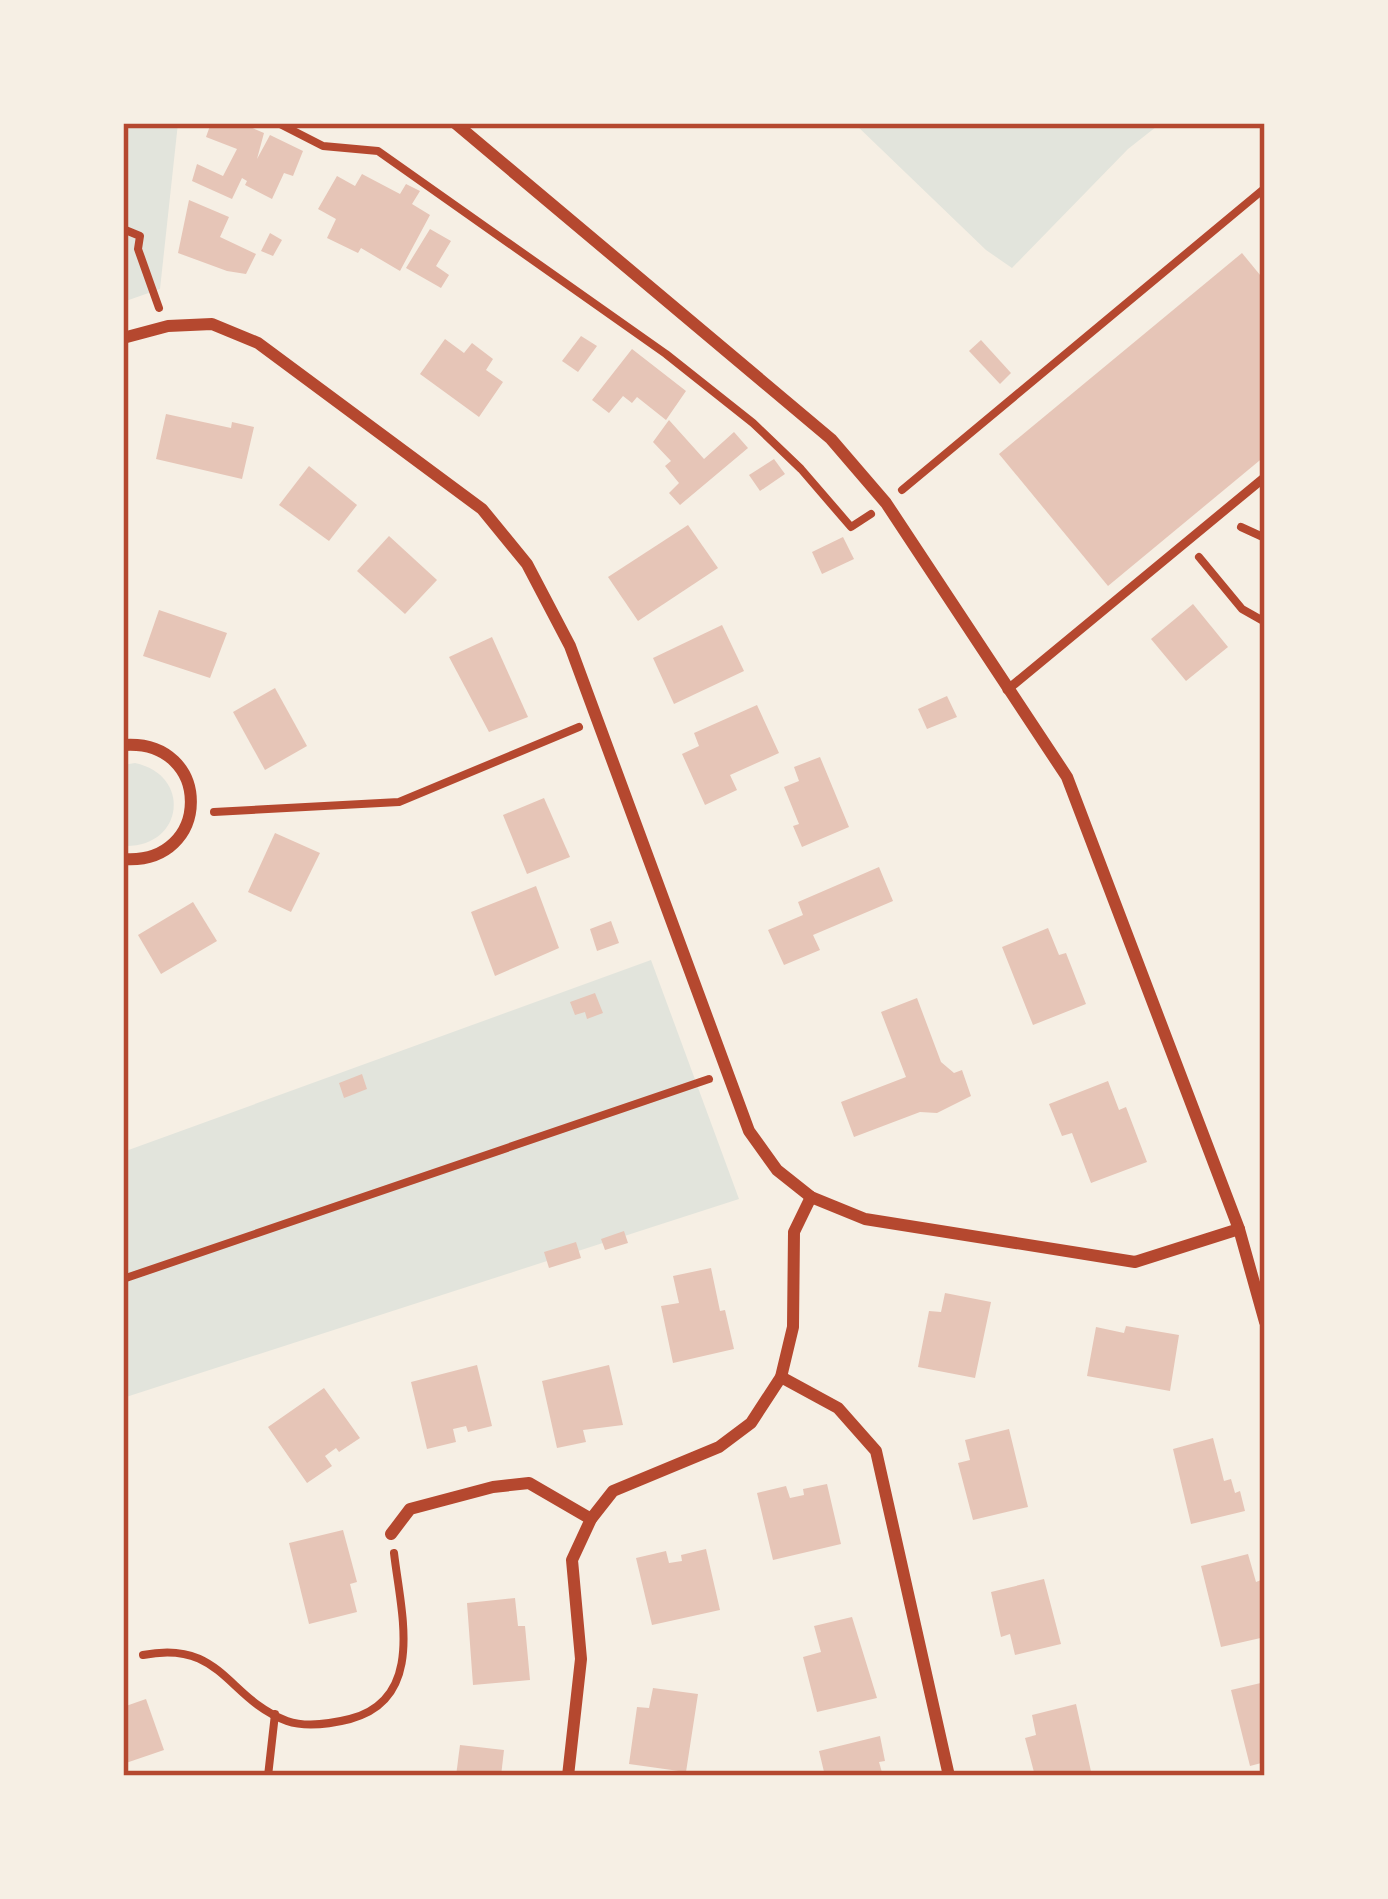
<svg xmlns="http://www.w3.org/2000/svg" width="1388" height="1899" viewBox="0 0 1388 1899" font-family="'Libre Baskerville',serif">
<rect width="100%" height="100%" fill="#f6efe4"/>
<g fill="#e2e4dc">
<polygon points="123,123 178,123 160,289 123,302"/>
<polygon points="854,123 1161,123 1128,149 1012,268 986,250"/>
<path d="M135,763c57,12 49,84 -10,83l-2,-81z"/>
<polygon points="651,960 739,1199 123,1398 123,1152"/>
</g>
<g fill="#e6c5b7">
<polygon points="211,123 241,123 264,133 257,159 270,135 303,151 293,176 284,173 272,199 245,185 247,181 242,178 232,199 192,181 197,164 223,176 237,149 206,137"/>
<polygon points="362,174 400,194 406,184 420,191 412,204 430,215 400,271 361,248 358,253 327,238 336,219 318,209 337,176 355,186"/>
<polygon points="189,200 229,217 220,237 256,254 246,274 227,271 178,253"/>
<polygon points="430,229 451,241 436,266 449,275 441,288 406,268"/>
<polygon points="270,233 282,240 273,256 261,251"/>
<polygon points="1242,253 1265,281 1265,456 1108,586 999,454"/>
<polygon points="581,336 597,346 578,372 562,361"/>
<polygon points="445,339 464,353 472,343 493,359 486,370 503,382 479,417 420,374"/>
<polygon points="981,340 1011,373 1000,384 969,351"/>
<polygon points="632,349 686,391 666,420 637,397 632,403 623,396 609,413 592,400"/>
<polygon points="166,414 231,428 232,422 254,427 242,479 156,459"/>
<polygon points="669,420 704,459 734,432 748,448 680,505 669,493 679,483 665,466 671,461 653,442"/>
<polygon points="774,459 785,474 760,491 749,475"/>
<polygon points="309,466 357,505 329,541 279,505"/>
<polygon points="688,525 718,568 638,621 608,577"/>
<polygon points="389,536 437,580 405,614 357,571"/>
<polygon points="843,537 854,559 822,574 812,552"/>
<polygon points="1193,604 1228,647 1186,681 1151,639"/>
<polygon points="159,610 227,633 210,678 143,656"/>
<polygon points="722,625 744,671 674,704 653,658"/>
<polygon points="492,637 528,717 489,732 449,657"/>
<polygon points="275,688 307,746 265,770 233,712"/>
<polygon points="947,696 957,717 927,729 918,709"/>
<polygon points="757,705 779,753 730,775 737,790 705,805 682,754 699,746 694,733"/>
<polygon points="820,757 849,827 802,847 793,826 799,824 784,787 799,781 794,767"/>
<polygon points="544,798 570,857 527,874 503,815"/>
<polygon points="275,833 320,853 291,912 248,892"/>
<polygon points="879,867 893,901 813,935 820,950 784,965 768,930 803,915 798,902"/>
<polygon points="536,886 559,948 495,976 471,912"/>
<polygon points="193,902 217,941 161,974 138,935"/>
<polygon points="611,921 619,943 597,951 590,929"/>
<polygon points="1048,928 1059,955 1066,953 1086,1004 1033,1025 1002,947"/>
<polygon points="595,993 603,1013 587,1019 585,1012 575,1015 570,1002"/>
<polygon points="917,998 941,1062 954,1073 962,1070 971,1096 937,1113 920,1112 854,1137 841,1102 906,1077 881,1012"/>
<polygon points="362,1074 367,1089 344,1098 339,1083"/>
<polygon points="1108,1081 1119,1110 1126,1107 1147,1162 1091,1183 1072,1133 1062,1136 1049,1104"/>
<polygon points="624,1231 628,1243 605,1250 601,1239"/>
<polygon points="576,1242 581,1258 549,1268 544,1252"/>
<polygon points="711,1268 720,1311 725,1310 734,1349 673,1363 661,1306 679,1303 673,1276"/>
<polygon points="945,1293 991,1302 975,1378 918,1367 929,1311 941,1312"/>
<polygon points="1126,1326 1179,1335 1170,1391 1087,1376 1096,1327 1124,1333"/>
<polygon points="477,1365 492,1426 468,1432 466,1426 453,1429 456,1442 427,1449 411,1382"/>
<polygon points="609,1365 623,1425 583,1430 586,1442 557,1448 542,1381"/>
<polygon points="324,1388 360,1438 339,1452 336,1448 325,1456 332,1466 307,1483 268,1427"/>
<polygon points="1009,1429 1028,1507 973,1520 958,1463 970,1460 965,1440"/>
<polygon points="1213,1438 1224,1481 1231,1479 1235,1493 1240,1491 1245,1511 1191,1524 1173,1449"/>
<polygon points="827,1484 841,1544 773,1560 757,1493 786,1486 790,1498 804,1495 803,1489"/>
<polygon points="343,1530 357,1582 350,1584 357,1612 309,1624 289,1543"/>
<polygon points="706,1549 720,1610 652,1625 636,1558 666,1551 669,1563 682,1561 681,1555"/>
<polygon points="1248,1554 1256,1582 1261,1580 1265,1594 1265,1637 1221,1647 1201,1566"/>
<polygon points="1044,1579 1061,1644 1015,1655 1010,1634 1001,1637 991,1592"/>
<polygon points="515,1598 518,1626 525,1626 530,1680 473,1685 467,1603"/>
<polygon points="852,1617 877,1698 817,1712 803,1657 821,1652 814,1626"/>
<polygon points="1265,1682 1265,1762 1250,1766 1231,1690"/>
<polygon points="653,1688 698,1694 686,1772 629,1764 637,1707 649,1708"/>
<polygon points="146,1699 164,1750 123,1764 123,1707"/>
<polygon points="1076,1704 1092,1776 1035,1776 1025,1738 1036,1735 1032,1715"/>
<polygon points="880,1736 885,1761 879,1762 883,1776 825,1776 819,1751"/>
<polygon points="460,1745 504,1750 501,1776 456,1776"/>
</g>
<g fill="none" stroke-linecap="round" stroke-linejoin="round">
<g stroke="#b5482f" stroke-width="8">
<polyline points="278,123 323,146 378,151 666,354 753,423 801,469 851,527 871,514"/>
<polyline points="123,229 140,236 138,249 159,308"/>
<polyline points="902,490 1265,188"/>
<polyline points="1241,527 1265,538"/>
<polyline points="1199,557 1242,609 1265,622"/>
<polyline points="214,812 399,802 579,727"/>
<polyline points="123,1279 709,1079"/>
<path d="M143,1655c79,-16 84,44 144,66 20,7 43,3 63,-2 76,-20 51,-106 44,-166"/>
<polyline points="268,1776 275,1714"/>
</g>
<polyline stroke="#b5482f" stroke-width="9" points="1007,690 1265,477"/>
<g stroke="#b5482f" stroke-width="12">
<polyline points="455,123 831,439 886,503 1067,777 1239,1229 1265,1322"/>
<polyline points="123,338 168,326 212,324 258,343 482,509 527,564 570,646 749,1131 777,1170 811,1197 865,1219 1135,1262 1239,1229"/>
<path d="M123,745c91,-7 90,121 0,114"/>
<polyline points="781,1377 838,1408 876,1451 949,1776"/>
<polyline points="391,1534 410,1509 493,1487 529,1483 591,1519"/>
<polyline points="568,1776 581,1659 572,1560 591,1519 613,1491 719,1447 751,1423 781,1377 793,1327 794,1232 811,1197"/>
</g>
</g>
<rect width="1388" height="1899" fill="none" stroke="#f6efe4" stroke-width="252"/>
<rect x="126" y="126" width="1136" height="1647" fill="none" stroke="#b5482f" stroke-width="4.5"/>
</svg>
